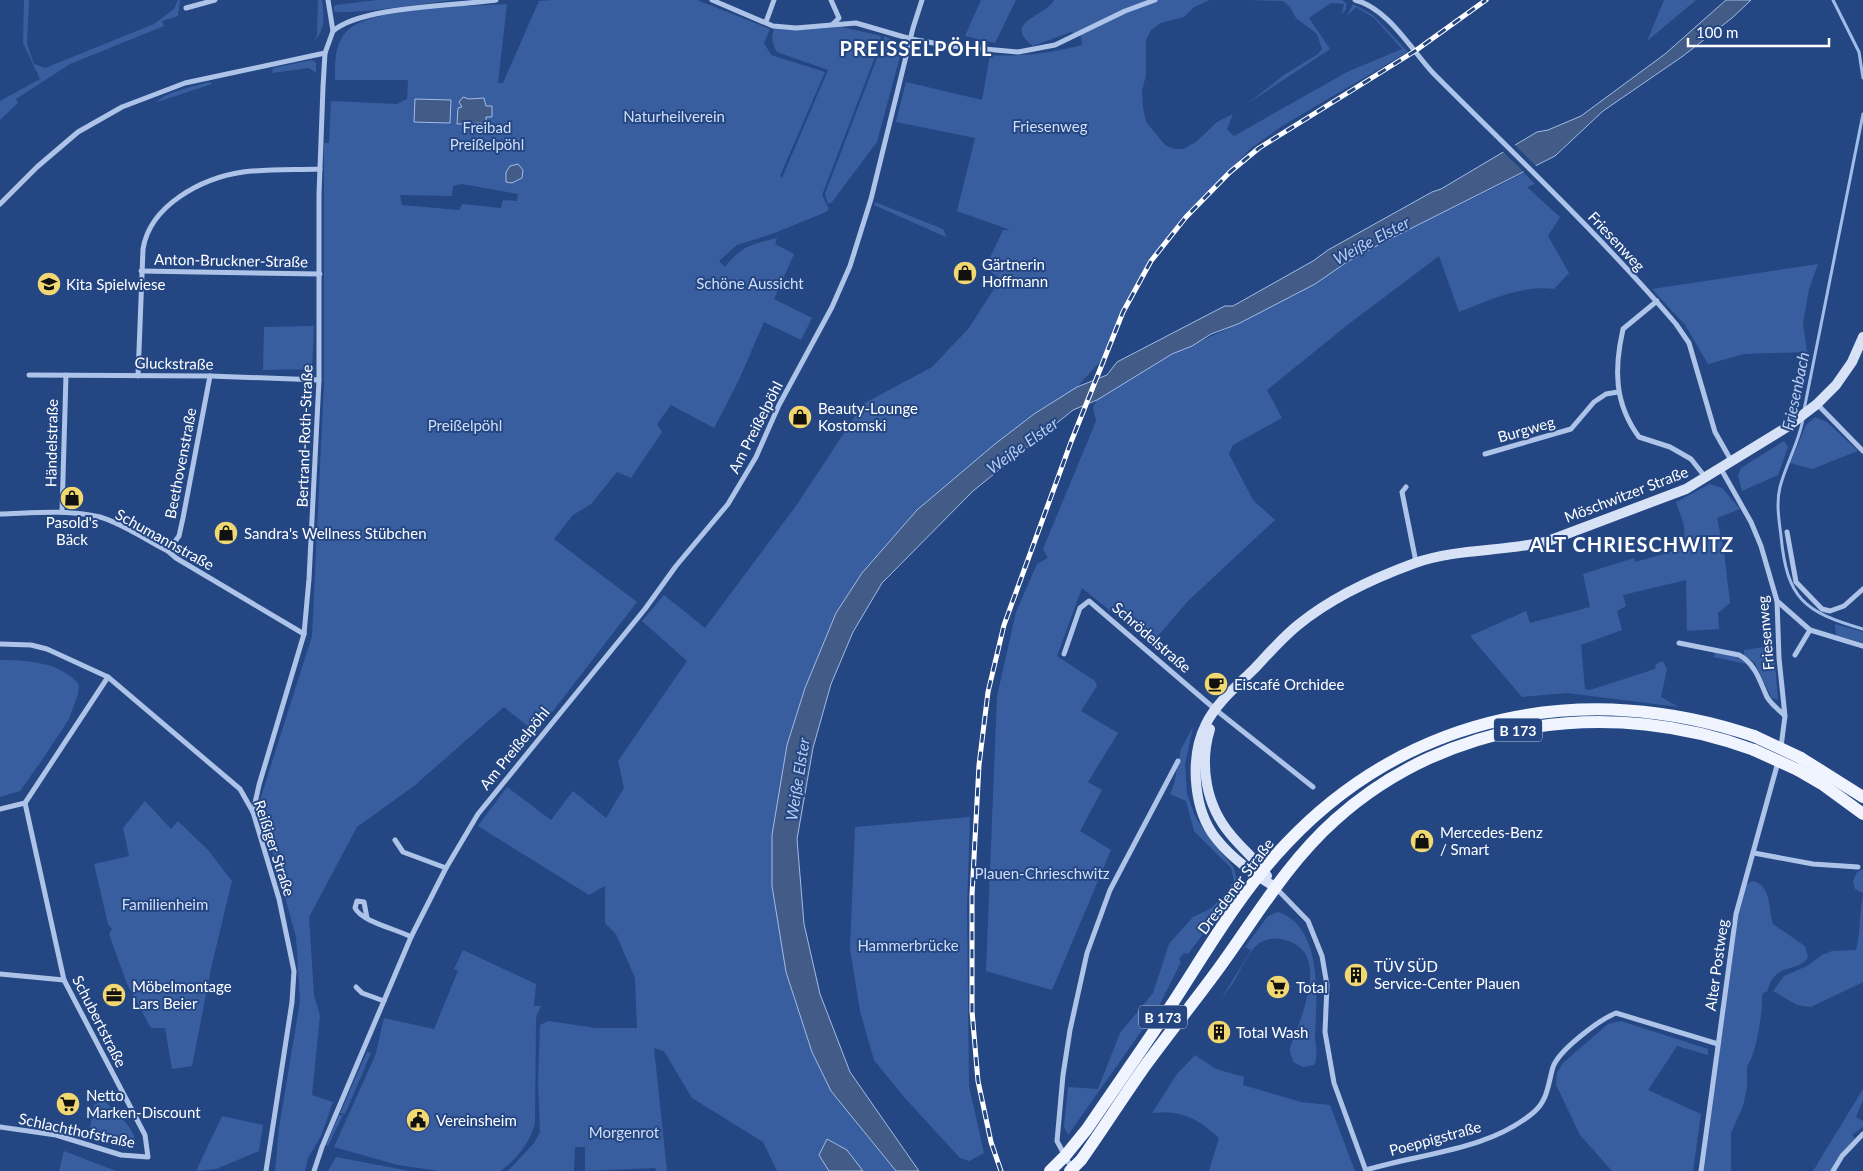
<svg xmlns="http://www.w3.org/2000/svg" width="1863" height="1171" viewBox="0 0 1863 1171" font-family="Lato,sans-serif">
<rect width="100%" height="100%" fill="#244683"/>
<g fill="#395ea0" fill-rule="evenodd">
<polygon points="24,0 29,0 27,44 34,64 45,68 154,24 174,9 178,0 180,0 178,16 162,21 164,26 70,64 16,99 18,103 0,120 0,101 40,79 23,43"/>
<path d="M318,0h4c2,16 4,29 -8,41l3,-6z"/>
<path d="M377,0h77c-19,2 -109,16 -120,11v-5l2,-1z"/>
<path d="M553,0h144l73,29 -6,14 7,12 54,17 -45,104 2,2 46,-108 -51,-18c-5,-8 -6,-14 -3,-23l28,1 40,-3 39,9 -1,8 -58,151 7,14 -3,3 -54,22 -35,11 -18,16 6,6c16,-21 27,-23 52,-29l-2,6 19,10 -20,45 38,19 -11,22 -37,-18 -26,60 -24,46 -43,-23 -14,19 5,8 -31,46 -14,-6 -26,32 -18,11 -19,24 83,63 -101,131 -32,-26 -90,79 -57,41 -48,90 5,78 6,21 -8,79 21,7 -12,34 -13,22 -3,13h-30l4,-43 21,-127 -4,-64 -37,-134 53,-167 12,-253v-240h5l2,-42 66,3 10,-5 1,-19h-73c0,-17 -1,-34 11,-48 21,-25 127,-26 161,-28l-9,79h5l36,-82zM462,184l56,10 -1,7 -14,-1 -2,8 -39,-4 -3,6 -57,-5 -2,-10 52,1 1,-10z"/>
<polygon points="981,0 1016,0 995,43 965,36"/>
<path d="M1054,0h156l-16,7 -10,10 -23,6 -10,7 -5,10v35l-4,16 1,16 3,15 19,23 9,4h9l13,-7 21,-20 16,-8 -6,15 7,7 113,-64 55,-23 -28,-31 -18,-11 -9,9 6,-12 20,11 35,37 -126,74 -32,23 -64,68 -35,44 -28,51 -17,43 -29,32 -43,27 -39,30 -78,66 -55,63 -26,40 -31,75 -18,57 -15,90 14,137 26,80 19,39 65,80h-119l-14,-29 -71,-44 -28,-47 -10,-3 13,123h-11l-1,-3 -70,3v-24h-10l-1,24h-66l26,-28 6,-11 -2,-51 2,-56 8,-4 48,7h41l-2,-50 -19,-44 -11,-11v-37l-16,9 -111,-69 29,-39 44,33 22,-29 33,27 18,-30 -6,-27 69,-100 -45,-40 22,-26 41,33 93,-125 65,-99 69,-37 37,-39 30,-47 -1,-4 -13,-9 18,-38h7l-53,-19 18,-73 -79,-16 10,-40 76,18 8,-45c32,2 61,-2 92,-10l-1,-9 -10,-4 -38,14c-32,-24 12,-29 21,-46z"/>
<polygon points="1247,0 1342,0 1346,3 1346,9 1342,14 1344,4 1331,3 1309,18 1330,49 1247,104 1284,75 1318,54 1322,49 1317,34 1296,18 1290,7 1283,1"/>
<polygon points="1664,0 1696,0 1647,41"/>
<polygon points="884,36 903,45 877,142 832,202 828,204 825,194 882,45"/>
<polygon points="312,60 316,63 316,73 309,68 272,73 273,68"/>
<path d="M210,82l2,2 -55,18c6,-9 41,-17 53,-20z"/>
<path d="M1524,173l11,11 -8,3 33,30 -12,19 21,37 -15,16c-33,-4 -65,11 -95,23l-20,-56 -89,67 -83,67 15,28 -49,27 -4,9 24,46 22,20 -86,80 -38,44 -69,-56 -25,68 38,25 2,5 -16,25 37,22 -30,49 14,8 -22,41 31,19 -59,140 -66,-19 11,-275 19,-84 21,-48 11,-6 -5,-9 53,-128 -3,-14 4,-7 75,-46 66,-30 77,-40 32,-22 33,-18z"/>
<polygon points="875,202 938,227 944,230 946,237 874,205"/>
<polygon points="1818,264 1809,289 1803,323 1807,352 1744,354 1708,364 1685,325 1652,289"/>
<polygon points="314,326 312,369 263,370 264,327"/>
<polygon points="1815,417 1827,422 1858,451 1812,469 1790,463 1806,425"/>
<polygon points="1784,441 1788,447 1778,475 1742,491 1738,475 1741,468"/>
<polygon points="1710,484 1722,488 1740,509 1717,518 1724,551 1730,603 1718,613 1719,629 1687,631 1686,580 1623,595 1626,606 1617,611 1622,630 1581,645 1585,689 1590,690 1655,669 1656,664 1663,661 1667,669 1661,697 1679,707 1567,693 1522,697 1470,636 1526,611 1530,623 1590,607 1583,574 1634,558 1635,562 1685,548 1684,525 1676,502"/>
<polygon points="1771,621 1778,698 1777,700 1771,697 1755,663 1744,655 1744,650 1771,646"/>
<polygon points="1835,624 1863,632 1863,643 1836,635"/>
<path d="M1715,652c13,3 34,6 38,21l-7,-9 -32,-7z"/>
<path d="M0,660c26,0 62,2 79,25l-1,9 -9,25 -27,41 -22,31 -20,6z"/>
<polygon points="1193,727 1185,764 1187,794 1195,816 1203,829 1234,868 1238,884 1234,893 1188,954 1184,953 1179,959 1181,962 1159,1006 1068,1135 1064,1127 1068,1087 1098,1089 1120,1033 1153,993 1169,944 1193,917 1210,909 1227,893 1234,880 1231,868 1194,831 1186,801 1170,794 1174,784 1181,749"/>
<polygon points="145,801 171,829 178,821 208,850 232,881 212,964 192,1066 172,1069 165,1028 151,1028 127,984 109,934 112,929 108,924 94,864 129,856 123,828"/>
<polygon points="970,817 967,906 969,1086 984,1153 969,1161 960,1158 903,1096 874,1060 860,1011 850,949 855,827"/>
<polygon points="1863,869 1863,893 1855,889 1853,881 1857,872"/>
<path d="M1753,881c19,4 15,29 20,43l32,22 3,11c-6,12 -25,9 -34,20 -4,4 -5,10 -7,15h-3l-2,4c1,15 -6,60 -15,70v22l-4,18 -12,27v38h-28l37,-269 5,-17z"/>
<path d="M1863,895v87l-52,25 -14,-2 -24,-14 11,-15 23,-10 15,-11 10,-4 24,-1c5,-19 3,-36 7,-55z"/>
<path d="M1278,912c45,14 39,87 37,123 0,11 4,20 -1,30l-11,2 -10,-5c0,-3 -3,-8 -3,-11 0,-6 4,-13 6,-18 9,-28 32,-82 -11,-93 -28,-7 -36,14 -47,34 -4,9 -11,17 -17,25l30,-49 -6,-3 23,-31z"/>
<path d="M463,950l73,34 -2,22h7l-5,11 -1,105c-4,20 -18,36 -34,49h-62l-41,-6 -64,-18 41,-91 9,-38 50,11 24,-58 -4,-2z"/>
<polygon points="1621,1021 1708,1049 1708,1055 1677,1046 1648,1090 1701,1114 1693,1171 1612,1171 1580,1135 1559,1091 1556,1085 1557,1073 1563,1063 1608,1024"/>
<polygon points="367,1052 371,1053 345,1114 340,1113"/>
<path d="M1195,1055l21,14 28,8 -1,8 58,17 29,3 25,66h-146l10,-33c-20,-19 -39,-29 -67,-25l25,-39z"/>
<polygon points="1863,1089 1863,1100 1856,1117 1863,1121 1863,1127 1852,1135 1855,1138 1831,1171 1813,1171"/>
<path d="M104,1100c10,13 27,23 31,39l-2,4 -5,1 -38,-16 4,-23z"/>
<polygon points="339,1115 343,1115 328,1146 326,1145"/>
<polygon points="222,1116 263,1125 259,1151 216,1169 196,1171"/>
<polygon points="64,1151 116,1171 59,1171"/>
<polygon points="336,1157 410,1171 328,1171"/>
</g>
<g fill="#435b87" stroke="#a1bce8">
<polygon points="1726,0 1751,0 1732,18 1683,56 1603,111 1555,156 1380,244 1347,262 1315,284 1238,324 1211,334 1192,346 1172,354 1097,400 1073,410 973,491 882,583 853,632 831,684 813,748 797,839 804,924 820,994 850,1072 919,1171 896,1171 831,1091 812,1052 786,972 772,886 772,835 787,745 805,688 836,613 862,573 917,510 995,444 1034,414 1077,387 1107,375 1117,362 1215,311 1225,306 1233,306 1313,261 1328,250 1432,192 1441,189 1537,132 1548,130 1581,116 1665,54"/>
<polygon points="463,97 469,99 484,98 486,106 492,106 492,117 486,117 486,123 457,124 458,108 462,107 459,102"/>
<polygon points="415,99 451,100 450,123 414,122"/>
<polygon points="518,164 523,170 522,178 512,183 506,182 506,172 510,166"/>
<polygon points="827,1139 847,1150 863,1171 829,1171 819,1155"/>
</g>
<polygon fill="#244683" points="1513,143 1538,168 1526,174 1501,150"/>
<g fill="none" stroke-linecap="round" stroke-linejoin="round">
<g stroke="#a1bce8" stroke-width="3">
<polyline points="1833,0 1859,52 1863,78"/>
<polyline points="1804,410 1863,114"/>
<path d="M1803,419c-4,23 -17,45 -23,68 -4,16 -1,33 1,49 6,63 23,76 82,93"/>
</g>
<g stroke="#adc3e8" stroke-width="5">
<polyline points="712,0 773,26 796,28 856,23 911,39 950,46 1018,52 1055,45 1125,11 1155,0"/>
<polyline points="831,0 839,18 833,24"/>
<path d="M1355,0c33,8 57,51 79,74 82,82 167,162 242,250l13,19 26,89 17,30"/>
<polyline points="186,8 215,0"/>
<polyline points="766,22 774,0"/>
<path d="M333,31c28,-25 124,-25 163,-31"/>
<polyline points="0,204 37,167 78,132 122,107 185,83 325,53"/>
<polyline points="141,271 320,274"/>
<path d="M1657,301l-34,28c-9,40 -9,74 16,108l31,10 21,12 15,19"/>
<polyline points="29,375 210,376 319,380"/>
<path d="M138,376l5,-127c7,-44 59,-71 100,-77 25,-3 52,-2 77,-3"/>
<polyline points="1817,404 1863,451"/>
<polyline points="1485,454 1571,429 1594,402 1606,394 1618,392"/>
<polyline points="1721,469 1751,522 1761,546 1777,601 1779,658 1785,716 1781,747"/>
<polyline points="1406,487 1402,492 1416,562"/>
<polyline points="62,512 66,375"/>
<path d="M0,514c33,-1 67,-5 100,3 24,7 46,23 68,34l8,7 128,76"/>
<polyline points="1787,532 1796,582 1822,609 1830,611 1844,606 1863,589"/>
<polyline points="168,551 179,536 183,518 210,376"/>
<polyline points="1777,601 1810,630 1863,646"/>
<path d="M1679,643l60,12c17,9 21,27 28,42 4,7 12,13 17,18"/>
<polyline points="0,644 31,645 47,649 108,677 240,789 253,812 279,899 294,971 292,1002 266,1171"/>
<polyline points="1064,654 1080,608 1089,601 1216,710 1313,787"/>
<polyline points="1795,655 1810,630"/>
<polyline points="0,809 25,803 108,677"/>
<polyline points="253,812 259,785 304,634 309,579 319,380 319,194 323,87 325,53 333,31 328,0"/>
<polyline points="395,840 403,852 446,868"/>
<polyline points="1754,853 1813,864 1858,867"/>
<polyline points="1275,887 1308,921 1322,956 1327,985 1325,1032 1334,1083 1366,1171"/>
<path d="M367,918l-3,-16 -7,-1 -2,7c7,14 42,21 56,29"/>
<polyline points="0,974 64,980"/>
<polyline points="356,987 362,993 384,1001"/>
<polyline points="0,1127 56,1135 121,1155 148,1157 145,1135 64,980 25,803"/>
<polyline points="1072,1169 1057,1141 1063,1075 1070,1030 1087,953 1110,890 1178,761"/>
<path d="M1366,1170c55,-17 122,-19 168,-58 14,-12 14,-28 19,-45 6,-17 46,-47 63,-54l102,31"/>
<polyline points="314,1171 322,1147 411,937 446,868 478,814 645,609 676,566 728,504 756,457 779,405 832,307 850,266 871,199 913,28 922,0"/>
<polyline points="1701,1171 1736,914 1778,762"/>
<polyline points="1833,1171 1842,1156 1863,1134"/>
</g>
<g stroke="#d7e2f7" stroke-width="10">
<path d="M1210,729c-11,36 -4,77 21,106 12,15 26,25 36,41"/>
<path d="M1275,887c-23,-14 -47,-31 -63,-54 -19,-29 -22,-78 -6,-109 11,-22 32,-39 49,-56 14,-15 28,-31 43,-43 34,-28 76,-47 117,-62 43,-15 90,-11 133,-22l138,-52 101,-62 30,-23 19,-19 16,-23 11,-25"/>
</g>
<g stroke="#eff4fe" stroke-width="12">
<polyline points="1801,758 1863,797"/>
<polyline points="1798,770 1822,784 1863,814"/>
<path d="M1050,1171l15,-15 22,-27c29,-43 59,-85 87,-128 35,-54 68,-111 113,-158 123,-130 299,-164 467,-107"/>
<path d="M1070,1171l11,-11c22,-31 42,-63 64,-94 24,-33 50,-65 74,-98 37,-51 68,-105 116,-148 114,-103 279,-122 419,-70"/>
</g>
<g stroke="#fff" stroke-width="5">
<polyline id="rail" points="1001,1171 991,1142 978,1081 972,1011 972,895 979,765 988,692 1004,625 1071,442 1123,312 1151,261 1186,217 1230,172 1259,148 1415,51 1486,0"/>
</g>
<use href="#rail" stroke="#244683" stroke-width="3" stroke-dasharray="9" stroke-linecap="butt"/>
<g stroke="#eff4fe" stroke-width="12">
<polyline points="1754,736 1801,758"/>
<polyline points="1754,750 1798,770"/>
</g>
</g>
<defs>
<g id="shop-disc" transform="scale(1.25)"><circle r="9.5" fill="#f2d871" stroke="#244683"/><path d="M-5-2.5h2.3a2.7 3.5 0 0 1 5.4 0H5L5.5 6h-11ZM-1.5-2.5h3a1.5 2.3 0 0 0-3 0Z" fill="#111"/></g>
<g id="school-disc" transform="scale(1.25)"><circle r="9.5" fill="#f2d871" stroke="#244683"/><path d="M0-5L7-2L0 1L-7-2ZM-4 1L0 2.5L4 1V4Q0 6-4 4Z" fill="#111"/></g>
<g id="cafe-disc" transform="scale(1.25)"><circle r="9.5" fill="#f2d871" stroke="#244683"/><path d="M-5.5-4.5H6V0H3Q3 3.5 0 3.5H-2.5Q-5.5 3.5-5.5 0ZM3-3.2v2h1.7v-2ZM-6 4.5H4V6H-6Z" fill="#111"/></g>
<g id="building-disc" transform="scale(1.25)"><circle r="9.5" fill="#f2d871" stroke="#244683"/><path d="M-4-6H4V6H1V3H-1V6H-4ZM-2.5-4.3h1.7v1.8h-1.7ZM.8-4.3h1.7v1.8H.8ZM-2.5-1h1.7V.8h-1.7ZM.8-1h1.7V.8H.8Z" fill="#111"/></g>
<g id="supermarket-disc" transform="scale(1.25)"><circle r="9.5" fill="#f2d871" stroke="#244683"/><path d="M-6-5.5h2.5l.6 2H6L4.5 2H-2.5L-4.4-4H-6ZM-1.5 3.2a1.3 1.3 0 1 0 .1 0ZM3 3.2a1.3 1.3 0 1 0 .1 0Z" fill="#111"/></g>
<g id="office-disc" transform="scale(1.25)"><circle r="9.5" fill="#f2d871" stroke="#244683"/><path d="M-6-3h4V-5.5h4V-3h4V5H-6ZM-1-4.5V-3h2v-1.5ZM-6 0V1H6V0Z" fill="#111"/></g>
<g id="civic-disc" transform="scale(1.25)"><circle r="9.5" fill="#f2d871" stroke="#244683"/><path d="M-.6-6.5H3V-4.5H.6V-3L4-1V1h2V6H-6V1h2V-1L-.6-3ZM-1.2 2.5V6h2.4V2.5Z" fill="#111"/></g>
</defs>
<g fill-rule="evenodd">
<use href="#shop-disc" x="965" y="273"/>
<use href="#school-disc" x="49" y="284"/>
<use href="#shop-disc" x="800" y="417"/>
<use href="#shop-disc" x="72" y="498"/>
<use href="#shop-disc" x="226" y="533"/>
<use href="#cafe-disc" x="1216" y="684"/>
<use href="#shop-disc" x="1422" y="841"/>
<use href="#building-disc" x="1356" y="975"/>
<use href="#supermarket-disc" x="1278" y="987"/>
<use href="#office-disc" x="114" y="995"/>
<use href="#building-disc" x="1219" y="1032"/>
<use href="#supermarket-disc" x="68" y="1104"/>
<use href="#civic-disc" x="418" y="1120"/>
</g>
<g text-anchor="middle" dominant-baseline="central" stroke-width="4" stroke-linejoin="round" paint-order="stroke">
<g fill="#244683" stroke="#bdc8da" stroke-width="1">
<rect x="1494" y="718.5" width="48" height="23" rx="4"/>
<rect x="1139" y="1005.5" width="48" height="23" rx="4"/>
</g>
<g font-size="14" font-weight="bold" fill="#fff">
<text x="1518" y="730">B 173</text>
<text x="1163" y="1017">B 173</text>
</g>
<g font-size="15" fill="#d1def6" stroke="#244683">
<text x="674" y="116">Naturheilverein</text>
<text x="1050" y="126">Friesenweg</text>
<text x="487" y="127">Freibad<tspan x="487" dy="17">Preißelpöhl</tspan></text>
<text x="750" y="283">Schöne Aussicht</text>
<text x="465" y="425">Preißelpöhl</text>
<text x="1042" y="873">Plauen-Chrieschwitz</text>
<text x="165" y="904">Familienheim</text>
<text x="908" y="945">Hammerbrücke</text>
<text x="624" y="1132">Morgenrot</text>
</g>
<g font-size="15" fill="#fff" stroke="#244683">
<text transform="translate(1617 241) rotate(47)">Friesenweg</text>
<text transform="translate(231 260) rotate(1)">Anton-Bruckner-Straße</text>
<text transform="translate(174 363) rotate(1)">Gluckstraße</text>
<text transform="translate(755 427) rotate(-63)">Am Preißelpöhl</text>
<text transform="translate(1526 429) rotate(-16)">Burgweg</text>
<text transform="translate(304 436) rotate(-88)">Bertrand-Roth-Straße</text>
<text transform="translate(51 443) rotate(-89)">Händelstraße</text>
<text transform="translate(180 463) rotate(-79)">Beethovenstraße</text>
<text transform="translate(1626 494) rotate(-21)">Möschwitzer Straße</text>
<text transform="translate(165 539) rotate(29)">Schumannstraße</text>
<text transform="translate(1765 633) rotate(-95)">Friesenweg</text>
<text transform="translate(1152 637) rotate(41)">Schrödelstraße</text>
<text transform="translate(514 748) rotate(-51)">Am Preißelpöhl</text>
<text transform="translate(275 848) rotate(72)">Reißiger Straße</text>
<text transform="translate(1235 886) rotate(-53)">Dresdener Straße</text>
<text transform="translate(1716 965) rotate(-82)">Alter Postweg</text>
<text transform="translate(100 1021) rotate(63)">Schubertstraße</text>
<text transform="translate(77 1130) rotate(12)">Schlachthofstraße</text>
<text transform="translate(1435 1138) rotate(-15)">Poeppigstraße</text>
</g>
<g font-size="15" fill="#fff" stroke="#244683" text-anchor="start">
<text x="982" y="264">Gärtnerin<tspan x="982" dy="17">Hoffmann</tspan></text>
<text x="66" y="284">Kita Spielwiese</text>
<text x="818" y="408">Beauty-Lounge<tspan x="818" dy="17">Kostomski</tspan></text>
<text x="72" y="522" text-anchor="middle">Pasold's<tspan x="72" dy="17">Bäck</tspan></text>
<text x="244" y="533">Sandra's Wellness Stübchen</text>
<text x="1234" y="684">Eiscafé Orchidee</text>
<text x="1440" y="832">Mercedes-Benz<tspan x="1440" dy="17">/ Smart</tspan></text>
<text x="1374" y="966">TÜV SÜD<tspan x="1374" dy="17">Service-Center Plauen</tspan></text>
<text x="132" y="986">Möbelmontage<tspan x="132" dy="17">Lars Beier</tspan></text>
<text x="1296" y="987">Total</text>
<text x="1236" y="1032">Total Wash</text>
<text x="86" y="1095">Netto<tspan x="86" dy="17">Marken-Discount</tspan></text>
<text x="436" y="1120">Vereinsheim</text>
</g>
<g font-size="16" font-style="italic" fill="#b9cdef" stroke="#244683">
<text transform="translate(1371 240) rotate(-28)">Weiße Elster</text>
<text transform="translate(1795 391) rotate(-78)">Friesenbach</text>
<text transform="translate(1022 445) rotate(-36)">Weiße Elster</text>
<text transform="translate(797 779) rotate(-81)">Weiße Elster</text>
</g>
<g font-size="20" font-weight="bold" letter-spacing="1" fill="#fff" stroke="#244683">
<text x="916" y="48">PREISSELPÖHL</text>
<text x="1632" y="544">ALT CHRIESCHWITZ</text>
</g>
</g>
<path d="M1688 38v8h141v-8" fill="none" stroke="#ffffff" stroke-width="2.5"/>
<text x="1696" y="38" font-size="15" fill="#ffffff" stroke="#244683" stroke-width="4" paint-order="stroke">100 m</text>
</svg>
